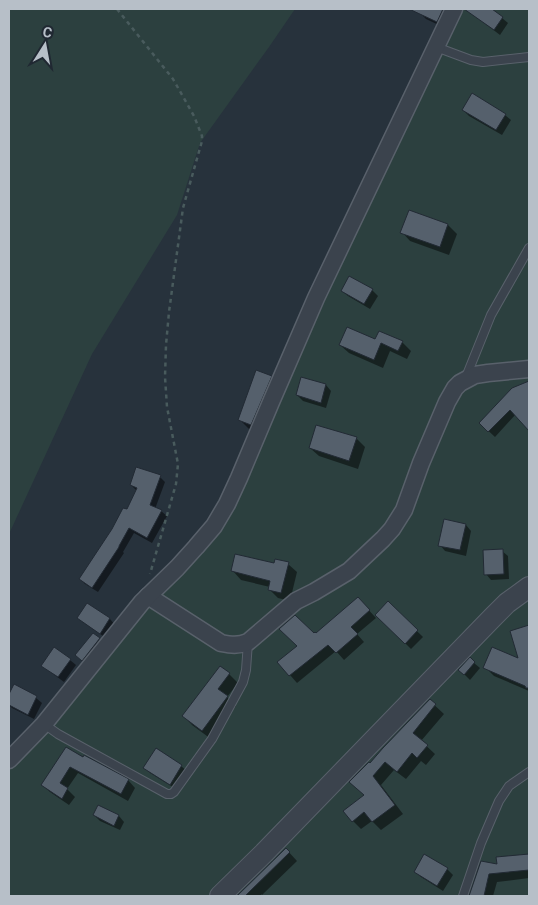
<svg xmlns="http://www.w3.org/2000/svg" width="538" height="905" viewBox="0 0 538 905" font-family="Roboto,sans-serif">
<rect width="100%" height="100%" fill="#27323c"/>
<g fill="#2c403f">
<polygon points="9,9 295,9 269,47 200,143 177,215 92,354 9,534"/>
<polygon points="456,9 529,9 529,896 9,896 9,770 153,600 215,534 270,409"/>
</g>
<g fill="#0007">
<polygon points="422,9 444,9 449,13 443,27 426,19 420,13"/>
<polygon points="476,9 490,9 502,18 508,23 500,35 479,19 473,14"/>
<polygon points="463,110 505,115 511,120 502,135 469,116"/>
<polygon points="409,211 448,225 457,234 449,255 410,241 402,232"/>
<polygon points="372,290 378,296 370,309 348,296 342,291"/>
<polygon points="376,341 402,342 411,351 407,359 390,351 383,368 349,353 340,345"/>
<polygon points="271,377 280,385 259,433 249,429 240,420"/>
<polygon points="302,378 326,385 331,391 326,408 303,401 297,395"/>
<polygon points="529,383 529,409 526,410 529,414 529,429 516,414 495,437 480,423 513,389"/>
<polygon points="356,438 365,447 358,469 319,456 310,448"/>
<polygon points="160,477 165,482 155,509 161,511 167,516 152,543 134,533 123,552 124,553 98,592 85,584 80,579 127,511 137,491 131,485"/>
<polygon points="466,525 471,531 466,556 445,551 440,545"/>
<polygon points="502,551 508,556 509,579 491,580 486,574"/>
<polygon points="288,564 297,572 290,601 278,598 269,589 270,587 241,580 233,571"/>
<polygon points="388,603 423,637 411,649 377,615"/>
<polygon points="87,604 110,619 115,625 106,638 84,623 78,618"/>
<polygon points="365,606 376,618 357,634 364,642 344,660 336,651 297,683 290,675 314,634 317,635"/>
<polygon points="93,634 105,645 88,665 77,655"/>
<polygon points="493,649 529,665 529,691 494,676 485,667"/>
<polygon points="70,660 76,665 64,682 49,671 43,666"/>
<polygon points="474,663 480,668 470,680 460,670"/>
<polygon points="229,674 238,683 227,697 236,706 211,739 192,725 184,716"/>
<polygon points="14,686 36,698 42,703 34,719 12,708 9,705 9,697"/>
<polygon points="430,701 444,714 421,741 435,754 426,765 421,761 406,779 394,770 381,785 403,814 381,830 372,821 361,829 353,821 365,796 370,765"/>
<polygon points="66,748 128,780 135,788 128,801 78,773 67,789 75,797 69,805 50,792 42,785"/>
<polygon points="181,766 187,771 176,789 150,773 145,768"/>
<polygon points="99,806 119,816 124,822 120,830 100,821 94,815"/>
<polygon points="286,849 297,861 262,895 262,894 260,896 238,896"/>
<polygon points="529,855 529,878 497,882 493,896 470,896 482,862 498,866 497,858"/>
<polygon points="447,869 453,875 443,891 421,877 415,872"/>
</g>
<g fill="#55606c" stroke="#222a34">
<polygon points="409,9 443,9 437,22"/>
<polygon points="464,9 492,9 503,17 494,30"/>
<polygon points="472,93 506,114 496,130 462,110"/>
<polygon points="409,210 448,224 440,247 400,233"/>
<polygon points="349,276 373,289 364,304 341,291"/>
<polygon points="347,327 375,339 379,331 403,341 398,351 381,343 374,360 339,345"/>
<polygon points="256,370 272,376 251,425 238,420"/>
<polygon points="301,377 326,384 321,403 296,395"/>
<polygon points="529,381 529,431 510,410 488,432 479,423 512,388"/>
<polygon points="316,425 357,437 349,461 309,448"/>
<polygon points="136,467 161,475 150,505 162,510 147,538 129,528 119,546 119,547 92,588 79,579 112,529 123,508 127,509 137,488 130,485"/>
<polygon points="444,519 466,524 460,550 438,546"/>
<polygon points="503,549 504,574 484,575 483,550"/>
<polygon points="235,554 274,563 275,559 289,562 281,593 268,590 270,581 231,571"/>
<polygon points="358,597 370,610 351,627 358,634 336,653 328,645 289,676 277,662 297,646 279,629 295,615 314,633 315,632 316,633"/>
<polygon points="388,601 418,630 405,644 375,615"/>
<polygon points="87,603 110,618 100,634 77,618"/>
<polygon points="529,625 529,688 526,688 525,686 483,668 492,647 518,658 510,631"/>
<polygon points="93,633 100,638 82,661 75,655"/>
<polygon points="54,647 71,659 58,677 41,666"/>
<polygon points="470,657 475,662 464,675 458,670"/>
<polygon points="220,666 230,673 218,689 228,696 202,731 182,716"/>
<polygon points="14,684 37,696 28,715 9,705 9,694"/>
<polygon points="430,699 436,704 413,733 428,745 417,758 412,753 397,772 385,762 373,776 395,805 372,822 364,812 352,822 343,811 364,795 349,782 369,762 370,763 383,748"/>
<polygon points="66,747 83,757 84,755 129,779 121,794 70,767 60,783 68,788 62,799 41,785"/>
<polygon points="156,748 182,765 170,785 143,768"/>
<polygon points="98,805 119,815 114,826 93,815"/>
<polygon points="286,848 290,852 245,896 237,896"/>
<polygon points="424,854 448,868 437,886 414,872"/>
<polygon points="529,854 529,870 489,874 484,896 469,896 481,861 497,864 496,857"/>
</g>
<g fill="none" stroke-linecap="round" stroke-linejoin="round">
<g stroke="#59616b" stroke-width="10">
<g id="service">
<polyline points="436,47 471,60 483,62 529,57"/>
<polyline points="466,377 491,315 529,248"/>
<polyline points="44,724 58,734 167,794 171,794 174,792 212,739 243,682 246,670 248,642"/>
<polyline points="463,896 481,843 499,801 509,786 529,772"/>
</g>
</g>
<g stroke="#59616b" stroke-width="19">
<g id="minor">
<path d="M148,596l73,47c10,2 17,3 27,-1l48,-41 18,-9 35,-21 34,-32 9,-10 12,-19 17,-47 26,-61 8,-14 5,-5 15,-8 13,-2 41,-4"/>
<polyline points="9,760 44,724 142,602 177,568 196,547 214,526 227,504 239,478 271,402 316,298 454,9"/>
</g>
</g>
<g stroke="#59616b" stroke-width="22">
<polyline id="tertiary" points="220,896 264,853 493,617 507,603 529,587"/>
</g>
<polyline stroke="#495b5d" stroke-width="2.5" stroke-dasharray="4 4" stroke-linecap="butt" points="117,9 173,79 194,116 202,136 202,141 183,208 169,312 166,345 165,377 167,407 178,464 176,484 150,574"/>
<use href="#service" stroke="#3b434d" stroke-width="8"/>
<use href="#minor" stroke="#3b434d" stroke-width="16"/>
<use href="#tertiary" stroke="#3b434d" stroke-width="20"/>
</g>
<rect width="538" height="905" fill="none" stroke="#b7bfc8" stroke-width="20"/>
<g transform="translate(45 45) rotate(11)" stroke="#202832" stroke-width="4" paint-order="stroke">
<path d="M0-4L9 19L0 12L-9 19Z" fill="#b7bfc8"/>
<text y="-8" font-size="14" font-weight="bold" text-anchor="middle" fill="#b7bfc8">С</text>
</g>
</svg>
